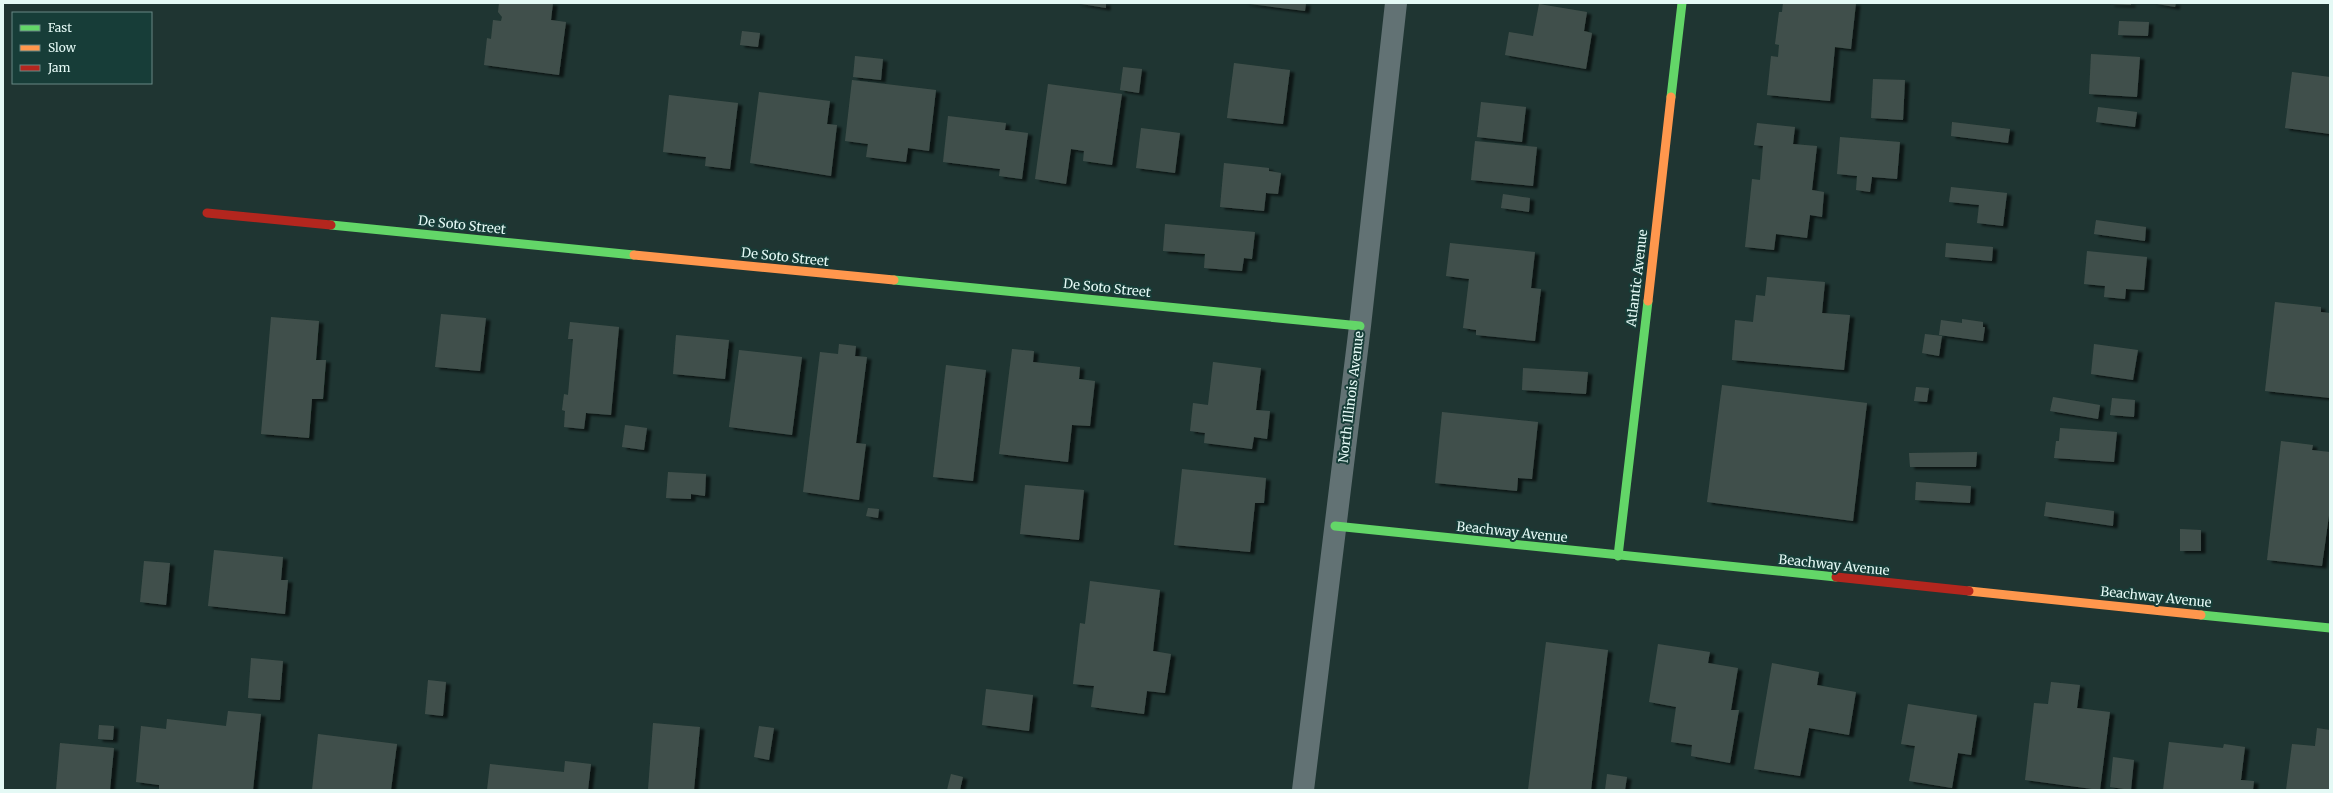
<svg xmlns="http://www.w3.org/2000/svg" width="2333" height="793" viewBox="0 0 2333 793" font-family="Merriweather,serif">
<defs>
<filter id="shadow"><feDropShadow dx="4.5" dy="2.5" stdDeviation="1" flood-color="#0009"/></filter>
</defs>
<rect width="100%" height="100%" fill="#1f3532"/>
<g fill="#41504b" filter="url(#shadow)">
<polygon points="499,3 553,3 551,20 566,22 559,75 484,65 487,38 491,39 493,20 501,21 502,17 498,12"/>
<polygon points="1075,3 1106,3 1106,8"/>
<polygon points="1242,3 1306,3 1305,11"/>
<polygon points="1783,3 1856,3 1851,49 1835,47 1830,101 1767,95 1771,56 1778,57 1779,45 1775,44 1779,12 1782,12"/>
<polygon points="2110,3 2131,3 2131,5 2110,4"/>
<polygon points="2151,3 2176,3 2175,7"/>
<polygon points="1539,4 1587,12 1584,31 1592,33 1586,69 1505,55 1509,32 1533,36"/>
<polygon points="2119,21 2149,22 2148,36 2118,35"/>
<polygon points="742,31 760,33 758,47 740,45"/>
<polygon points="2091,54 2140,57 2137,97 2089,94"/>
<polygon points="855,56 883,59 881,80 853,77"/>
<polygon points="1234,63 1290,70 1283,124 1227,118"/>
<polygon points="1123,67 1142,69 1139,93 1120,90"/>
<polygon points="2292,72 2330,77 2330,134 2285,128"/>
<polygon points="1873,79 1905,80 1903,120 1871,118"/>
<polygon points="852,80 936,90 929,151 908,148 906,162 866,157 868,144 845,141"/>
<polygon points="1048,84 1122,94 1112,165 1083,161 1084,151 1071,149 1066,184 1035,179"/>
<polygon points="759,92 830,101 827,124 837,125 831,176 750,163"/>
<polygon points="669,95 738,103 730,169 705,166 706,157 663,152"/>
<polygon points="1481,102 1526,107 1522,142 1477,137"/>
<polygon points="2098,107 2137,112 2135,127 2096,122"/>
<polygon points="948,116 1006,123 1005,130 1028,133 1022,179 999,176 1000,169 943,162"/>
<polygon points="1952,122 2010,129 2008,143 1951,136"/>
<polygon points="1757,123 1795,127 1793,144 1817,146 1812,190 1824,192 1822,217 1810,215 1807,238 1776,234 1774,250 1745,247 1752,179 1760,180 1763,146 1754,145"/>
<polygon points="1141,128 1180,133 1175,173 1136,168"/>
<polygon points="1840,137 1900,142 1897,179 1872,177 1870,192 1856,190 1857,176 1837,174"/>
<polygon points="1475,141 1537,147 1533,186 1471,180"/>
<polygon points="1224,163 1269,168 1269,171 1281,173 1278,194 1266,193 1264,211 1220,207"/>
<polygon points="1951,187 2007,193 2003,226 1977,223 1979,205 1949,202"/>
<polygon points="1503,194 1530,198 1529,212 1501,208"/>
<polygon points="2096,220 2146,227 2145,241 2094,234"/>
<polygon points="1165,224 1255,232 1252,259 1244,258 1242,271 1204,268 1205,254 1163,251"/>
<polygon points="1450,243 1535,252 1531,288 1541,289 1535,341 1476,335 1476,330 1463,328 1469,279 1446,276"/>
<polygon points="1946,243 1993,247 1992,261 1945,257"/>
<polygon points="2087,251 2147,257 2144,290 2126,289 2125,299 2104,297 2105,286 2084,284"/>
<polygon points="1767,277 1825,282 1822,313 1850,315 1844,370 1732,360 1735,320 1753,322 1756,295 1765,296"/>
<polygon points="2275,302 2321,307 2321,312 2330,313 2330,398 2265,391"/>
<polygon points="441,314 486,318 480,371 435,367"/>
<polygon points="271,317 319,321 316,360 326,360 323,399 312,399 309,438 261,434"/>
<polygon points="1962,319 1983,322 1983,327 1985,327 1983,341 1939,335 1941,320 1962,323"/>
<polygon points="570,322 619,327 611,415 586,413 584,429 564,427 565,411 562,410 564,394 568,395 573,339 568,339"/>
<polygon points="1925,334 1942,336 1939,356 1922,353"/>
<polygon points="676,335 729,340 725,379 673,374"/>
<polygon points="839,344 856,346 855,356 867,357 856,443 866,444 859,500 803,492 820,352 838,354"/>
<polygon points="2094,344 2138,350 2133,380 2091,374"/>
<polygon points="1012,349 1034,351 1033,362 1080,367 1079,379 1095,381 1090,426 1072,425 1068,462 999,454"/>
<polygon points="739,350 802,357 792,435 729,427"/>
<polygon points="1213,362 1261,368 1256,410 1270,411 1267,439 1254,437 1252,449 1204,443 1205,433 1190,431 1193,403 1208,405"/>
<polygon points="946,365 986,370 973,481 933,477"/>
<polygon points="1523,368 1588,372 1586,394 1522,390"/>
<polygon points="1722,385 1867,403 1853,521 1707,502"/>
<polygon points="1916,387 1929,388 1927,402 1914,401"/>
<polygon points="2053,397 2100,405 2098,419 2050,411"/>
<polygon points="2112,398 2135,400 2134,417 2110,415"/>
<polygon points="1442,412 1538,422 1532,479 1518,478 1517,491 1435,483"/>
<polygon points="625,425 647,428 644,450 622,447"/>
<polygon points="2060,428 2117,432 2114,462 2054,458 2056,441 2059,441"/>
<polygon points="2281,441 2313,445 2312,450 2330,452 2330,508 2322,566 2267,560"/>
<polygon points="1977,452 1976,467 1910,467 1909,453"/>
<polygon points="1182,469 1266,478 1264,503 1255,503 1250,552 1174,545"/>
<polygon points="668,472 706,474 705,496 691,494 691,499 666,498"/>
<polygon points="1916,482 1971,486 1970,503 1915,500"/>
<polygon points="1025,485 1084,490 1079,540 1020,534"/>
<polygon points="2046,502 2114,511 2113,526 2044,516"/>
<polygon points="868,508 879,509 878,518 866,516"/>
<polygon points="2180,529 2201,530 2201,551 2180,551"/>
<polygon points="214,550 283,557 281,580 288,580 285,614 208,606"/>
<polygon points="144,561 170,563 166,605 140,602"/>
<polygon points="1090,581 1160,590 1153,651 1171,654 1165,693 1147,691 1144,714 1091,707 1094,686 1073,684 1080,623 1085,624"/>
<polygon points="1546,642 1608,650 1591,790 1528,790"/>
<polygon points="1658,644 1710,652 1708,663 1738,668 1731,710 1739,710 1730,763 1691,756 1692,745 1671,742 1676,707 1649,702"/>
<polygon points="251,658 283,661 280,700 248,698"/>
<polygon points="1772,663 1819,672 1817,685 1856,692 1849,735 1809,728 1800,776 1754,769"/>
<polygon points="428,680 446,682 443,716 425,714"/>
<polygon points="2051,682 2080,685 2077,708 2110,712 2100,790 2025,780 2034,703 2048,704"/>
<polygon points="986,689 1033,695 1029,731 982,725"/>
<polygon points="1908,704 1977,715 1971,755 1958,753 1952,788 1909,781 1915,746 1901,744"/>
<polygon points="228,711 261,714 253,790 159,790 159,785 136,782 141,726 166,729 167,719 226,726"/>
<polygon points="653,723 700,727 694,790 648,790"/>
<polygon points="99,725 114,726 113,740 98,739"/>
<polygon points="759,726 774,728 769,760 754,757"/>
<polygon points="2317,728 2330,730 2330,790 2286,790 2292,744 2315,746"/>
<polygon points="318,734 397,744 391,790 312,790"/>
<polygon points="2169,742 2223,748 2224,744 2245,747 2241,780 2254,781 2253,790 2163,790"/>
<polygon points="60,743 114,748 110,790 56,790"/>
<polygon points="2113,757 2134,760 2131,790 2110,787"/>
<polygon points="565,761 591,764 588,790 487,790 490,764 564,772"/>
<polygon points="951,774 963,777 960,790 947,790"/>
<polygon points="1607,774 1627,777 1625,790 1605,790"/>
</g>
<g fill="none" stroke-linecap="round" stroke-linejoin="round">
<polyline stroke="#627274" stroke-width="22" points="1303,790 1360,326 1396,3"/>
<g stroke="#63d668" stroke-width="9">
<polyline points="1671,97 1682,3"/>
<polyline points="331,225 634,255"/>
<polyline points="894,280 1360,326"/>
<polyline points="1335,526 1836,577"/>
<polyline points="1618,556 1648,301"/>
<polyline points="2201,615 2330,628"/>
</g>
<g stroke="#ff974d" stroke-width="9">
<polyline points="634,255 894,280"/>
<polyline points="1648,301 1671,97"/>
<polyline points="1969,591 2201,615"/>
</g>
<g stroke="#b3261e" stroke-width="9">
<polyline points="207,213 331,225"/>
<polyline points="1836,577 1969,591"/>
</g>
</g>
<g text-anchor="middle" dominant-baseline="central" stroke-width="4" stroke-linejoin="round" paint-order="stroke">
<g font-size="13" fill="#e4f9f5" stroke="#173d38">
<text transform="translate(462 225) rotate(6)">De Soto Street</text>
<text transform="translate(785 257) rotate(6)">De Soto Street</text>
<text transform="translate(1637 278) rotate(-83)">Atlantic Avenue</text>
<text transform="translate(1107 288) rotate(6)">De Soto Street</text>
<text transform="translate(1351 397) rotate(-83)">North Illinois Avenue</text>
<text transform="translate(1512 532) rotate(6)">Beachway Avenue</text>
<text transform="translate(1834 565) rotate(6)">Beachway Avenue</text>
<text transform="translate(2156 597) rotate(6)">Beachway Avenue</text>
</g>
</g>
<rect width="2333" height="793" fill="none" stroke="#e4f9f5" stroke-width="8"/>
<rect x="12" y="12" width="140" height="72" fill="#173d38" stroke="#698884"/>
<rect x="20" y="25" width="20" height="6" fill="#63d668" stroke="#698884"/>
<text x="48" y="32" font-size="12" fill="#e4f9f5">Fast</text>
<rect x="20" y="45" width="20" height="6" fill="#ff974d" stroke="#698884"/>
<text x="48" y="52" font-size="12" fill="#e4f9f5">Slow</text>
<rect x="20" y="65" width="20" height="6" fill="#b3261e" stroke="#698884"/>
<text x="48" y="72" font-size="12" fill="#e4f9f5">Jam</text>
</svg>
